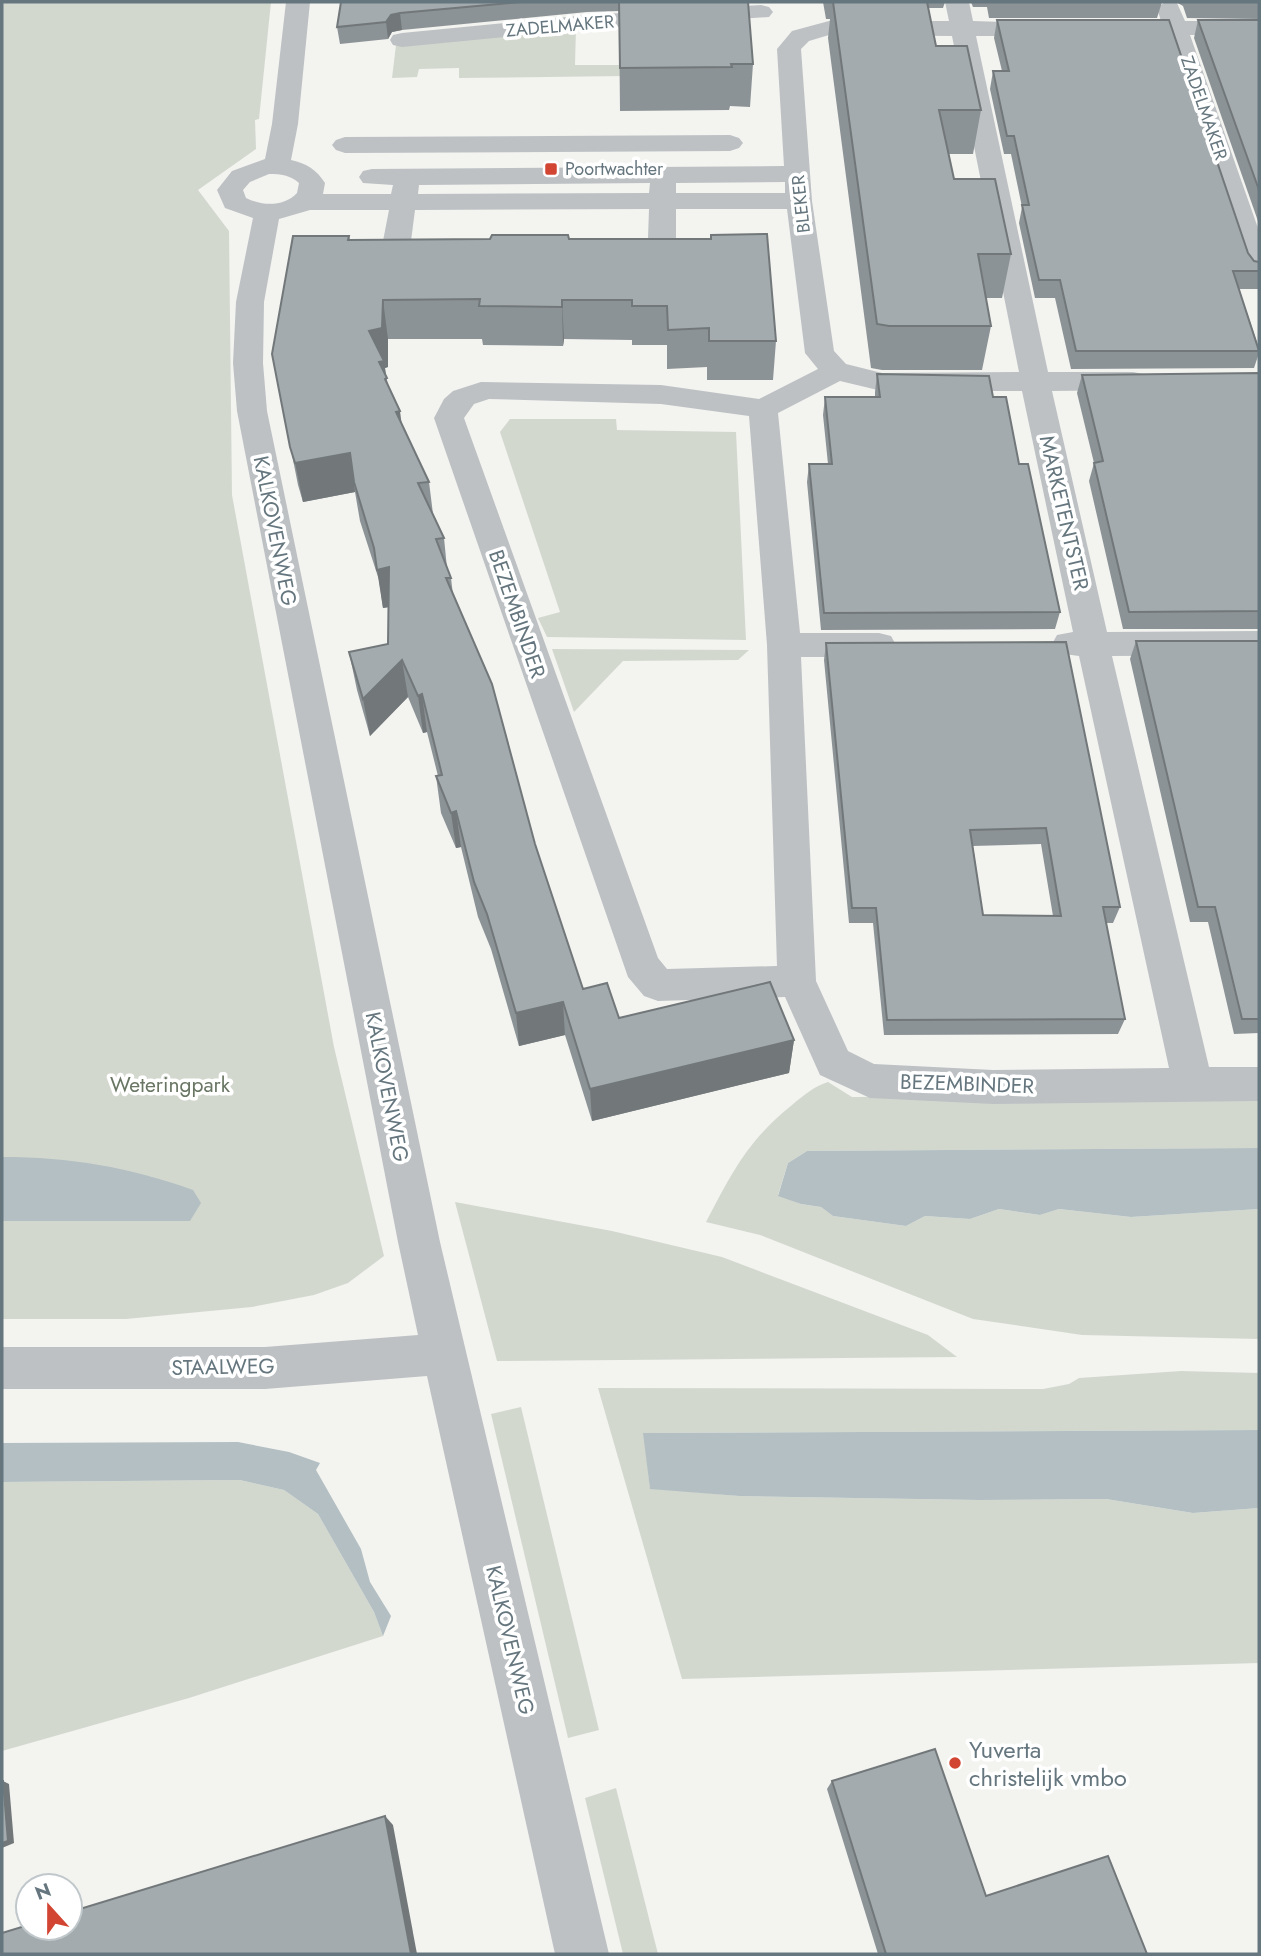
<svg xmlns="http://www.w3.org/2000/svg" width="1261" height="1956" viewBox="0 0 1261 1956" font-family="Jost,sans-serif">
<rect width="100%" height="100%" fill="#f3f3f0"/>
<g fill="#d3d8cf">
<polygon points="2,2 271,2 259,119 255,120 256,149 198,190 229,231 232,495 334,1047 384,1256 348,1283 314,1295 252,1307 126,1319 2,1319"/>
<polygon points="576,28 575,65 624,65 625,76 459,78 459,68 419,69 417,77 392,78 396,45"/>
<polygon points="510,419 616,419 617,430 736,432 746,640 547,637 538,618 560,612 500,432"/>
<polygon points="552,649 749,650 738,660 623,661 574,712"/>
<path d="M828,1082l24,15 407,-2v53l-452,3 -19,12 -10,32 23,9 20,3 12,9 73,10 19,-10 45,3 29,-10 41,6 19,-6 72,8 128,-8v130l-177,-4 -109,-16 -213,-84 -54,-13c26,-49 41,-81 86,-117 12,-10 21,-18 36,-23z"/>
<polygon points="455,1202 612,1231 722,1257 928,1335 957,1357 497,1361"/>
<polygon points="1181,1371 1259,1373 1259,1430 644,1433 650,1488 739,1496 979,1500 1106,1499 1193,1513 1259,1508 1259,1663 682,1679 598,1388 1043,1389 1069,1384 1079,1378"/>
<polygon points="521,1407 599,1730 568,1738 491,1414"/>
<polygon points="240,1480 284,1490 318,1514 374,1612 383,1636 189,1698 2,1751 2,1482"/>
<polygon points="616,1788 658,1954 623,1954 585,1798"/>
</g>
<g fill="#b3bfc2">
<polygon points="1259,1148 1259,1209 1131,1217 1059,1209 1040,1215 999,1209 970,1219 925,1216 906,1226 833,1216 821,1207 801,1204 778,1196 788,1163 807,1151"/>
<path d="M2,1157c68,0 127,10 191,33l8,13 -11,18h-188z"/>
<polygon points="1259,1430 1259,1508 1193,1513 1106,1499 979,1500 739,1496 650,1489 643,1433"/>
<polygon points="238,1442 289,1452 320,1463 316,1470 361,1549 370,1582 391,1616 383,1636 374,1612 318,1514 284,1490 240,1480 2,1482 2,1443"/>
</g>
<g fill="none" stroke-linecap="round" stroke-linejoin="round">
<g fill="#bdc1c4" fill-rule="evenodd">
<path d="M286,2h24l-12,122 -7,36c16,4 25,9 34,23l-2,11h68l2,-9 -30,-2 -4,-6 4,-6 9,-2 412,-3 -7,-117 15,-18 37,-10h120l-4,-19h24l4,19 84,3 3,5 -3,5 -9,2h-72l72,336h85l10,2 5,7 -5,7 -10,2 -81,1 55,241 152,-1v24l-147,1 97,411h50v34l-266,3 -123,-6 -50,-23 -35,-78 -127,4 -14,-5 -16,-19 -194,-559 10,-19 9,-8 28,-9 180,3 98,14 59,-30 -13,-16 -18,-144h-111v29l-4,6 -10,2 -10,-2 -4,-6 1,-29 -234,1 -4,31 -4,6 -10,2 -10,-2 -4,-6 6,-31h-79l-31,9 -15,83 -1,61 4,48 173,831 169,712h-54l-128,-578 -162,13h-263v-42h263l153,-12 -20,-93 -161,-831 -4,-48 3,-61 17,-84 -28,-10 -8,-18 15,-19 33,-12 7,-35zM829,35l123,1 67,336 -137,1 -36,-9 -12,-13 -22,-150 -11,-152 8,-8zM269,174c12,0 21,1 30,9l-2,10c-13,14 -35,13 -51,5l-3,-8 7,-8zM785,182v11h-109v-10zM650,183l-1,10 -231,1 1,-9zM840,381l42,10h140l51,241 -16,3 -5,9 5,9 22,3 90,412 -176,2 -119,-6 -26,-13 -32,-70 -15,-324h78l12,-3 5,-9 -5,-9 -12,-3h-79l-22,-220zM489,399l172,5 88,12 18,229 10,321 -110,3 -9,-11 -194,-540 10,-14z"/>
<polygon points="1165,2 1177,3 1185,21 1259,21 1259,35 1190,35 1259,231 1259,278 1249,276 1245,270 1166,35 1110,33 1107,28 1110,23 1161,21 1157,8"/>
<polygon points="761,5 769,7 773,12 769,17 587,29 402,47 393,45 390,40 393,35 402,33 587,15"/>
<polygon points="730,135 739,138 743,143 739,148 730,151 345,153 336,150 332,145 336,140 345,137"/>
</g>
</g>
<g fill="#8c9396" fill-rule="evenodd">
<polygon points="341,2 748,2 753,64 750,107 730,106 729,110 620,111 619,11 587,12 402,30 392,32 388,39 340,44 337,27"/>
<polygon points="786,2 945,2 943,8 928,8 936,46 981,110 973,154 949,154 954,179 1011,254 1002,298 986,298 991,326 982,370 882,370 871,368 828,38 830,19 826,19 823,2"/>
<polygon points="971,2 1162,2 1157,18 989,18 987,7 973,7"/>
<polygon points="1176,2 1259,2 1259,19 1187,18 1183,6"/>
<polygon points="997,20 1248,253 1254,261 1259,262 1259,289 1239,289 1259,348 1259,353 1254,368 1071,369 1055,298 1035,298 1019,223 1022,207 1011,154 1004,154 990,89 993,71 1002,71 994,38"/>
<polygon points="1198,20 1259,20 1259,224 1194,38"/>
<polygon points="349,236 350,240 569,239 776,341 773,380 707,380 707,367 667,369 667,345 632,345 632,340 564,339 563,346 483,345 482,339 388,339 388,367 385,368 388,386 402,426 429,482 433,514 444,538 447,568 451,578 453,595 583,989 619,1018 794,1040 789,1073 592,1121 565,1035 519,1046 491,949 478,917 461,847 456,848 441,813 436,776 438,776 427,732 423,733 408,697 370,736 357,690 349,652 388,644 389,607 383,608 379,580 360,521 355,492 303,502 298,485 272,354"/>
<polygon points="1259,373 1259,629 1123,629 1089,481 1094,463 1077,393 1082,375"/>
<polygon points="877,374 993,397 1019,464 1060,612 1055,629 821,630 807,482 809,464 828,464 823,415 825,397 875,397 875,392"/>
<polygon points="1136,641 1259,641 1259,1033 1234,1034 1208,922 1190,922 1130,659"/>
<path d="M1066,642l54,265 -7,16h-7l19,96 -7,15 -234,1 -11,-112h-24l-25,-263 2,-17zM1041,844l12,72 -70,-1 -10,-69z"/>
<polygon points="832,1781 986,1896 1147,1954 878,1954 827,1789"/>
</g>
<g fill="#72787a">
<polygon points="400,13 402,30 392,32 388,39 386,22 391,15"/>
<polygon points="383,300 388,339 388,367 385,368 386,379 385,379 369,331"/>
<polygon points="562,300 564,339 563,346 562,307"/>
<polygon points="400,411 405,450 396,412"/>
<polygon points="350,453 355,492 303,502 295,463"/>
<polygon points="389,567 395,606 383,608 377,570"/>
<polygon points="402,660 408,697 370,736 363,699"/>
<polygon points="422,694 427,732 423,733 418,696"/>
<polygon points="456,811 461,847 456,848 451,813"/>
<polygon points="563,1002 565,1035 519,1046 516,1013"/>
<polygon points="794,1040 789,1073 592,1121 590,1089"/>
<polygon points="3,1781 9,1784 14,1843 2,1848"/>
<polygon points="385,1816 393,1825 417,1954 411,1954"/>
</g>
<g fill="#a3abae" stroke="#72787a" stroke-width="2" fill-rule="evenodd">
<polygon points="341,2 521,2 400,13 391,15 386,22 337,27"/>
<polygon points="619,2 748,2 753,64 731,64 732,67 620,68"/>
<polygon points="833,2 927,2 936,46 967,46 981,110 939,110 954,179 995,179 1011,254 978,254 991,326 889,326 877,324"/>
<polygon points="997,20 1169,20 1248,253 1254,261 1259,262 1259,271 1233,271 1259,351 1076,351 1060,280 1039,280 1022,205 1029,205 1014,136 1007,136 993,71 1009,71"/>
<polygon points="1198,20 1259,20 1259,190"/>
<polygon points="767,234 776,341 709,341 709,328 668,330 667,306 632,306 632,300 562,300 562,307 479,306 480,299 383,300 382,328 369,331 384,361 379,362 387,378 385,379 400,411 396,412 429,482 418,483 444,538 436,539 451,578 446,578 492,684 535,844 583,989 607,983 619,1018 770,982 794,1040 590,1089 563,1002 516,1013 487,914 474,882 456,811 451,813 436,776 442,775 422,694 418,696 402,660 363,699 349,652 388,644 389,567 377,570 374,548 354,482 350,453 295,463 290,447 272,354 293,236 349,236 348,240 490,239 492,235 568,235 569,239 711,239 711,235"/>
<polygon points="1259,373 1259,611 1129,612 1094,463 1103,461 1082,375"/>
<polygon points="877,374 989,376 993,397 1006,397 1019,464 1028,464 1060,612 824,613 809,464 832,464 825,397 880,397"/>
<polygon points="1136,641 1259,641 1259,1019 1242,1019 1215,907 1198,907"/>
<path d="M1066,642l54,265h-17l22,112 -238,1 -11,-112h-24l-26,-265zM1046,828l15,88 -78,-1 -13,-85z"/>
<polygon points="935,1749 986,1896 1108,1856 1147,1954 886,1954 832,1781"/>
<polygon points="2,1781 3,1781 8,1841 2,1843"/>
<polygon points="385,1816 411,1954 2,1954 2,1933 28,1925 28,1928 70,1928 70,1912"/>
</g>
<g fill="#d24532" stroke="#fff" stroke-width="2.5">
<rect x="544" y="162" width="14" height="14" rx="3.5"/>
<circle cx="955" cy="1763" r="7"/>
</g>
<g text-anchor="middle" dominant-baseline="central" stroke-width="7" stroke-linejoin="round" paint-order="stroke">
<g font-size="18" fill="#65767e" stroke="#fff">
<text transform="translate(560 26) rotate(-5)">ZADELMAKER</text>
<text transform="translate(1204 108) rotate(71)">ZADELMAKER</text>
<text transform="translate(801 204) rotate(-96)">BLEKER</text>
</g>
<g font-size="18" fill="#65767e" stroke="#fff" text-anchor="start">
<text x="565" y="169">Poortwachter</text>
</g>
<g font-size="21" fill="#65767e" stroke="#fff">
<text transform="translate(1064 513) rotate(77)">MARKETENTSTER</text>
<text transform="translate(275 531) rotate(79)">KALKOVENWEG</text>
<text transform="translate(517 614) rotate(71)">BEZEMBINDER</text>
<text transform="translate(967 1084) rotate(2)">BEZEMBINDER</text>
<text transform="translate(387 1087) rotate(79)">KALKOVENWEG</text>
<text transform="translate(223 1367) rotate(-1)">STAALWEG</text>
<text transform="translate(510 1640) rotate(77)">KALKOVENWEG</text>
</g>
<g font-size="21" fill="#697663" stroke="#fff">
<text x="170" y="1085">Weteringpark</text>
</g>
<g font-size="24" fill="#65767e" stroke="#fff" text-anchor="start">
<text x="969" y="1749">Yuverta<tspan x="969" dy="28">christelijk vmbo</tspan></text>
</g>
</g>
<rect width="1261" height="1956" fill="none" stroke="#65767e" stroke-width="7"/>
<g transform="translate(49 1907) rotate(339)"><circle r="33" fill="#ffffff" stroke="#c1c8cb" stroke-width="2"/>
<path d="M0-5L12 26L0 18L-12 26Z" fill="#d24532"/>
<text y="-10" font-size="19" font-weight="bold" text-anchor="middle" fill="#65767e">N</text>
</g>
</svg>
